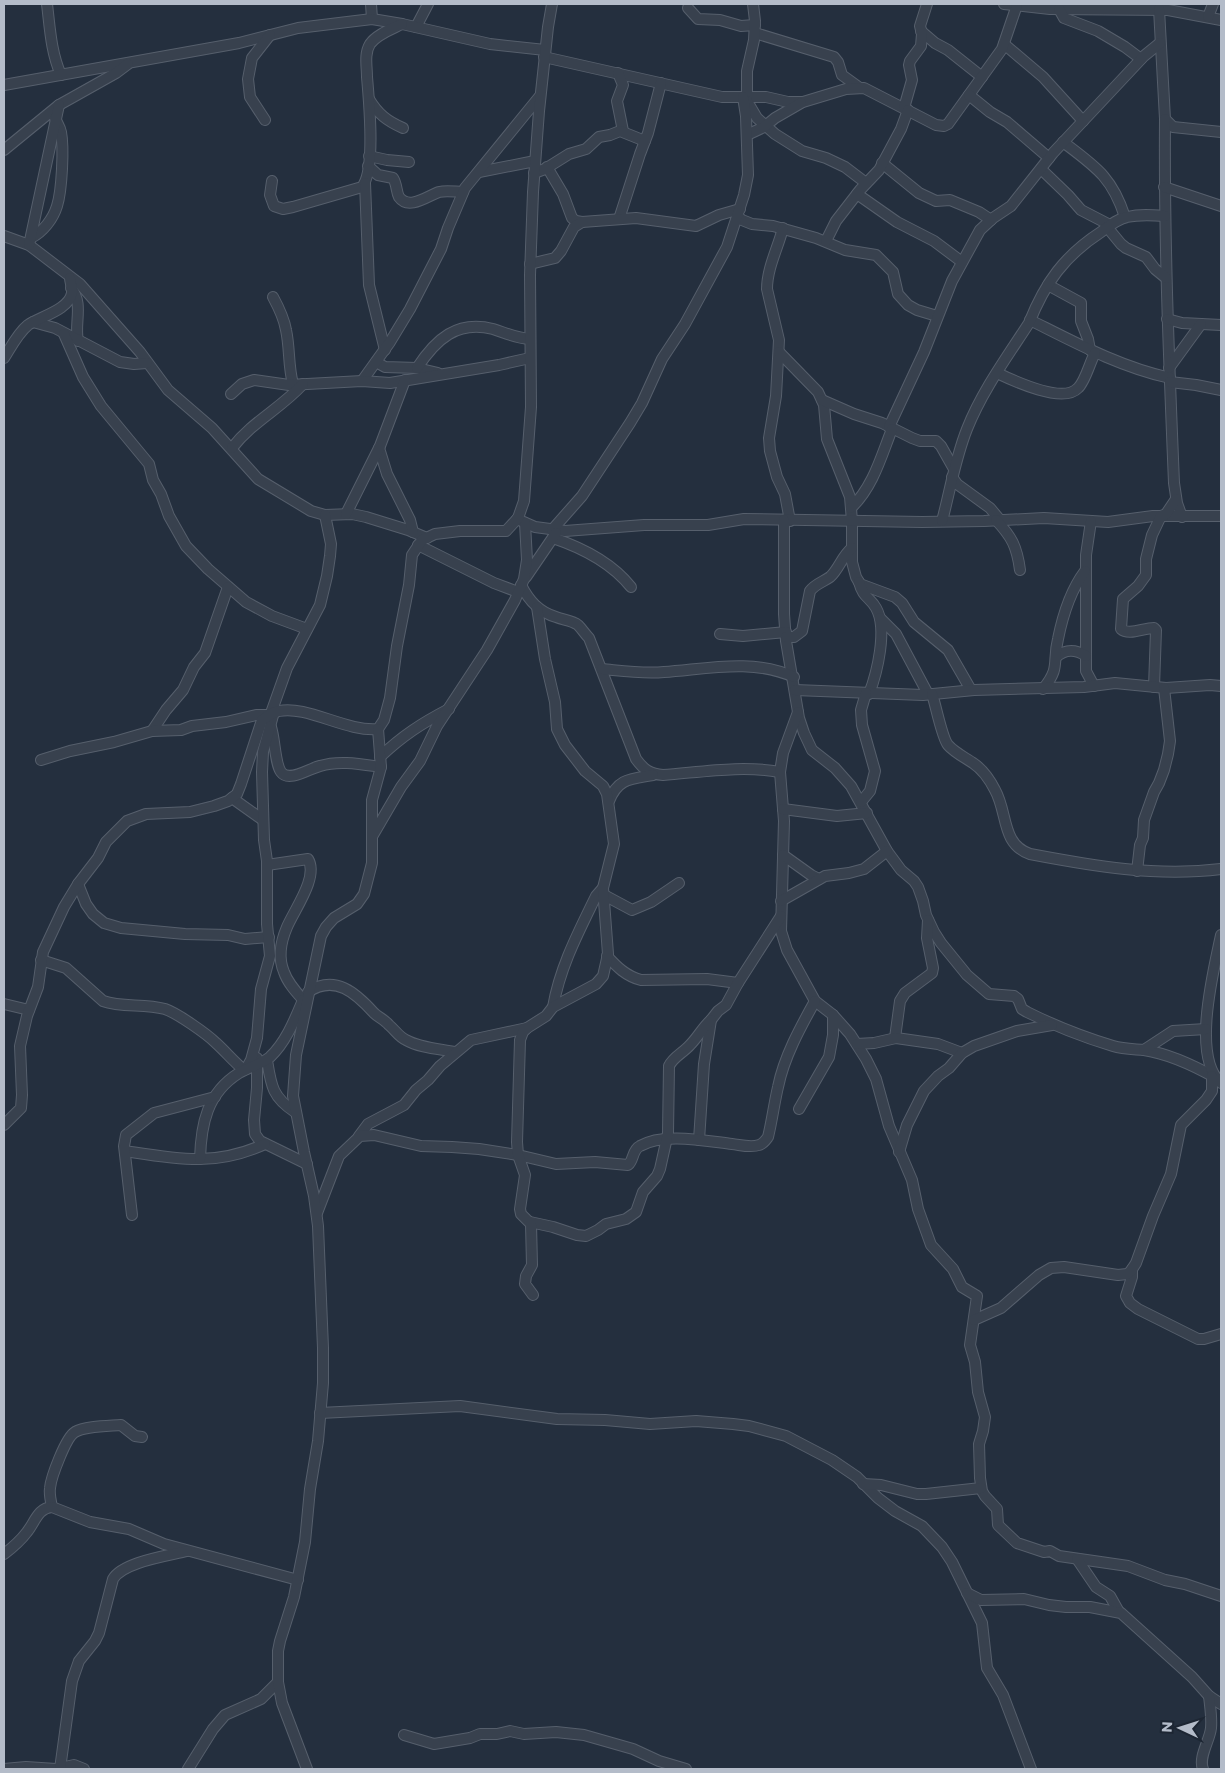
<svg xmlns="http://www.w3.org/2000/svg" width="1225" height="1773" viewBox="0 0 1225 1773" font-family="Montserrat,sans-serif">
<rect width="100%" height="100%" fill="#242f3e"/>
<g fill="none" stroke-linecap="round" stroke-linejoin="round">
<g stroke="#565f6c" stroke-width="12">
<g id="minor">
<path d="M47,4c3,25 4,48 14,71"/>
<polyline points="371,4 372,19"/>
<polyline points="1004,4 1050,9 1168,10 1221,20"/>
<polyline points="688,8 698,19 720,20 741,26 755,25"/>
<polyline points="1059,9 1064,18 1098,31 1125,47 1141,59"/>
<polyline points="1159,9 1165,119 1173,127 1221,132"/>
<polyline points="1208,17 1213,4"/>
<polyline points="416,27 428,4"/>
<polyline points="921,31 935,43 948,50 982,77"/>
<polyline points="755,33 834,57 838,62 842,75 860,88"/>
<polyline points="1004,44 1043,77 1083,121"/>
<polyline points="544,57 722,97 766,97 788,102 803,102 846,89 864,88 936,125 944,126 948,124 1002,49 1017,5"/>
<polyline points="618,73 623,85 617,101 623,131"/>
<polyline points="4,85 239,43 298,28 372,19 402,24 490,44 545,50"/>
<polyline points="969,95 990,112 1007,122 1049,158"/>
<polyline points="747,97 747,71 754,40 755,21 753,4"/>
<path d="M369,99c9,15 18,22 34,29"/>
<polyline points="747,101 757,118 766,126"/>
<polyline points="904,108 912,80 909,65 910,61 921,46 922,34 920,26 927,4"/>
<path d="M1165,119c-1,122 4,242 9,364l3,20 5,14"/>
<polyline points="265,120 250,97 248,79 252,58 270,35"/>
<polyline points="766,126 775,134 802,151 826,158 845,167 866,183"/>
<polyline points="747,135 764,127 775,118 801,103"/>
<path d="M1063,142c33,25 49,35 62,75"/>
<polyline points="4,150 59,105 116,73 128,64"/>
<polyline points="369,156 387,160 409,162"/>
<polyline points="882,163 919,193 936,201 950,200 979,212 991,220"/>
<path d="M368,166l10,9 15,3c4,6 3,13 6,19 10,14 30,-2 40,-5 8,-2 17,0 24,0"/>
<polyline points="547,167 563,194 572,218 576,221 582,222"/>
<polyline points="1041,169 1068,195 1081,210 1110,225"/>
<polyline points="479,172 535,161"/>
<polyline points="534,173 545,169 569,154 586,149 599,137 610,135 620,131 645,141"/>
<path d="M272,181l-2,14 4,11 9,3 10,-2 69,-20c14,-17 7,-86 5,-110 0,-11 -3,-23 3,-33 7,-10 22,-15 32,-20"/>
<polyline points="365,183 369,285 385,350"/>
<polyline points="1164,187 1221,206"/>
<polyline points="857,194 897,222 934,241 962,262"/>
<polyline points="737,216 742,220 752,224 773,226 816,238 845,250 876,255 893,272 898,294 908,305 917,310 937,316"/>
<polyline points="619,219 640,154 648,133 661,83"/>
<polyline points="1107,227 1121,244 1126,248 1146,257 1155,269 1166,278"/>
<path d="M783,228c-5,20 -16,40 -16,61l12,51 -3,56 -7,42 1,13 7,26 8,17 5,27"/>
<polyline points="4,236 29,245 80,284 140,352 168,390 212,428 258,479 311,511 325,515 352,514 366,517 408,530 427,538"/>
<path d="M31,238c12,-6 22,-19 26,-32 5,-16 7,-58 4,-74 -1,-5 -4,-9 -6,-14"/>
<polyline points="826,241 836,221 860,190 879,170 901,129 908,110"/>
<polyline points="29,245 59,105"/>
<polyline points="530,264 555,258 561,251 574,227 582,222 636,218 696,226 719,215 740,209"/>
<polyline points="1048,285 1081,303 1081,321 1088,339 1090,350"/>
<path d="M71,288c13,16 3,35 7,53"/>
<path d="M273,297c6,11 11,21 13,33 4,18 2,36 7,54"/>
<polyline points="1167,319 1182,323 1221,325"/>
<path d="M1030,320c46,23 90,47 140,58"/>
<polyline points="33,322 55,328 120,362 134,364 147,363"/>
<polyline points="64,334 83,377 101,406 149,464 153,480 161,494 169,516 186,546 208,569 246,602 272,616 307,629"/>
<polyline points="779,352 818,392 824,405 827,439 850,497 852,521 852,562 856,577 860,584 895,597 902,603 914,622 948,650 971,690"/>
<path d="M4,358c7,-11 14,-25 24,-33 11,-8 41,-15 44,-32 1,-4 -2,-11 -2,-15"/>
<polyline points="376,362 385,367 417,368 438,373"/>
<path d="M417,368c19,-29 40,-48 76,-39 13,4 22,9 37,10"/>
<polyline points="1169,368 1201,324"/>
<path d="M997,373c17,8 66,31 81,15 7,-6 12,-26 17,-35"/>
<polyline points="362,381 390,342 410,309 441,249 448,228 465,188 540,96"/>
<polyline points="1170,382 1196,385 1221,390"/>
<polyline points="231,394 242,384 254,380 289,385 362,381 390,383 499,365 530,358"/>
<polyline points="822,400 854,414 882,423 912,438 920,441 936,441 941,446 954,469"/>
<polyline points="889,427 924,352 952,281 980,230 993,218 1011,206 1053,153 1144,56 1160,43"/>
<path d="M232,448c21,-27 48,-39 71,-64"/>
<polyline points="379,448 387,474 410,520 413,532"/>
<polyline points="952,477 957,484 990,508 1000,520"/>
<path d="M851,508c22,-21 30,-51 41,-79"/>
<polyline points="346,514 380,446 405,380"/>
<polyline points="517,519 535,527 565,531 644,525 708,525 744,519 922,522 984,521 1044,518 1108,522 1153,516 1221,516"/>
<path d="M784,520v94l2,27 13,77 5,15 8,17 23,18 16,18 36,65 14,19 13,11 4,6 5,14 3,14 8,17 7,11 26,32 22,19 25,2 4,3 4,10 5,3c28,14 56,25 86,34 10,3 20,3 31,4 26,4 49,15 72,28"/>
<path d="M996,520c16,17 21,27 24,50"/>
<path d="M942,521c8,-30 13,-62 25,-92 15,-38 40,-72 62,-106 16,-40 35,-67 72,-91 8,-6 16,-13 26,-15 13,-3 25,-2 38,-1"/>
<polyline points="1091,521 1086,555 1086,671 1094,686"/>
<polyline points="552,530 582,496 630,423 642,403 662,359 685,324 727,247 744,195 748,175 746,116 743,97"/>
<path d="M553,538c30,10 58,24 78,49"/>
<polyline points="418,545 494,583 518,592"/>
<polyline points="526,577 556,533"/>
<path d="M859,582c4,16 11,15 17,26 12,21 1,65 -7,86"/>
<path d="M521,585c8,16 18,27 35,32 7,3 16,3 22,8 4,4 7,9 11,13l47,121c8,11 14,15 27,16 39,-3 79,-10 117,-3"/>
<polyline points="880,618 896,634 928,694"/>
<polyline points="720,634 743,636 786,632"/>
<path d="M786,637h8l8,-6 8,-40c5,-7 13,-9 20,-14 9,-8 12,-21 22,-29"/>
<path d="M1056,657c10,-8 19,-8 30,-1"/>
<path d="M602,669c21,2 41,5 62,3 43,-3 88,-14 130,5"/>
<path d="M1154,687l2,-57 -2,-2c-11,0 -25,8 -33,1l2,-30 15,-13 8,-11v-16l6,-24 9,-19 5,-2 10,-15"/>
<path d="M1043,689c18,-22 9,-26 15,-50 5,-25 12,-48 27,-68"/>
<polyline points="795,690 923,695 974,690 1084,687 1115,683 1166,688 1210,685 1221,686"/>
<path d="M932,694c4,12 10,44 16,51 7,8 18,13 25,18 9,6 17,17 22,27 13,23 6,54 35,64 63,12 126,23 191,15"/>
<polyline points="798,712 783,753 780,772 784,821 781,931 787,950 815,1001 833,1015 850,1034 866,1059 876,1079 889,1126 912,1180 918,1209 931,1245 953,1269 962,1287 977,1296 970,1345 975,1362 978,1392 985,1417 983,1431 979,1444 980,1478 982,1491 985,1496 997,1509 998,1525 1017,1543 1044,1552 1050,1551 1059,1556 1128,1566 1165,1580 1185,1584 1221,1596"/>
<polyline points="271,713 287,668 320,605 327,576 330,556 331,544 325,515"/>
<path d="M271,727c4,12 4,37 10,45 8,11 29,-4 39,-6 19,-6 40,-2 61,1"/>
<polyline points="152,731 166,710 183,690 194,667 205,653 228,587"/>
<path d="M380,757c22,-21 42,-34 69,-48"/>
<polyline points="41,760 70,751 114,742 152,731 181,730 192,726 226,722 256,715 269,715"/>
<polyline points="232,798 263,820"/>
<path d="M609,801c9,-23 22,-22 44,-26"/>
<polyline points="861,802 870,791 875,771 862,725 861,710 866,693"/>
<polyline points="783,809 837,816 867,813"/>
<polyline points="373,835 401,787 420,761 437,726 487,650 515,600 524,579 527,560 525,523"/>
<polyline points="783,855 811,875 819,879"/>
<path d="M267,865l41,-6c11,18 -14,51 -21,68 -6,14 -9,31 -3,45 4,12 14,22 22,31"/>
<polyline points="1137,871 1140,845 1143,838 1144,820 1154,792 1159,783 1164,770 1168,754 1170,741 1164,688"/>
<polyline points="78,884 86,904 93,914 104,923 121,928 185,934 228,935 245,939 269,937"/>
<polyline points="604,895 632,910 651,902 679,883"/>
<polyline points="781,901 825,876 849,873 864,869 887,851"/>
<path d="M1221,935c-7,34 -30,122 0,148"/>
<path d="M607,956c10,11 19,20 34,24l66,-1 31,4"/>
<path d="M41,960l25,8 37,33c19,7 41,2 62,8 12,4 42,25 51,34 10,9 18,19 28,27"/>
<path d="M308,992c27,-18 48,1 66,21 4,4 11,7 15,12 6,5 10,12 17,15 14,8 34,9 49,12"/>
<polyline points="4,1004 29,1010"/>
<path d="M553,1007c7,-40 25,-74 43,-111l7,-8"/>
<polyline points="895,1038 900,1001 905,993 932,973 933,968 927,938 928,920"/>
<polyline points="857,1044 874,1043 896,1038 938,1044 962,1053"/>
<polyline points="1144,1050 1173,1031 1206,1029"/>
<polyline points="257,1058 257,1088 254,1120 255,1134 260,1141 307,1164"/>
<path d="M267,1060c4,25 5,37 28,52"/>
<polyline points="246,1069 251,1060 257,1038 261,989 270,956 267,924 267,861 264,840 262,772 263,752 274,712"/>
<polyline points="799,1109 829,1057 833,1035 833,1015"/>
<path d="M4,1125l17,-17 1,-13 -2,-49 7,-30 11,-29 5,-35 21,-45 14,-23 20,-26 8,-16 21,-21 19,-7 44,-2 24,-6 14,-5 9,-7 4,-10 21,-64c6,-4 11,-8 17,-9 28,-6 67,21 99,18l6,-9 6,-22 7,-52 12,-61 3,-30 10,-15 13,-6 25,-3h46l12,-13 6,-17 7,-94 -1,-132 3,-83 6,-81 9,-84 4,-23"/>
<polyline points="359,1136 368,1124 404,1105 416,1090 428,1080 440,1066 471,1040 527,1028"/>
<polyline points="699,1140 704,1064 711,1020 718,1011 726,1005 738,983 781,916"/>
<path d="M125,1151c52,8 90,16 140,-7"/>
<polyline points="899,1152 907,1125 924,1091 938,1076 949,1068 962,1053 974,1046 1017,1031 1052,1025"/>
<path d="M200,1159c1,-35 7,-66 39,-86 10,-6 23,-9 31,-16 16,-15 25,-38 33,-57"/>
<path d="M317,1213l22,-57 21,-20 14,-1 47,11 31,1 27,2 39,6 38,9 39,-2 33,3c6,-5 4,-15 12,-19 23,-14 66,-5 92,-2 9,1 19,4 27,1 4,-1 6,-4 9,-8 4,-16 6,-33 10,-50 6,-30 22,-59 37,-86"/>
<polyline points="132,1215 124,1146 126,1135 154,1113 215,1097"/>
<path d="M530,1222l23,5 24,8 9,1 12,-6 8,-6 20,-5 10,-7 7,-20 14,-16 3,-7 8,-36 1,-67c4,-9 14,-13 21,-21 8,-8 13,-18 21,-25"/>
<polyline points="1132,1269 1132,1277 1126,1296 1130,1303 1138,1309 1198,1339 1204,1339 1221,1334"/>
<polyline points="533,1295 525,1284 526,1276 532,1265 531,1224 521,1214 520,1209 525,1175 518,1155 517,1142 520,1040 523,1032 527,1028 546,1016 553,1007 596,984 603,976 608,954 603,888 614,844 607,794 603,786 585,771 565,745 557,729 555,702 545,659 537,607"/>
<polyline points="974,1320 1001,1308 1039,1275 1051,1268 1064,1267 1118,1275 1127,1274 1131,1271 1136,1263 1153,1216 1171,1174 1181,1125 1206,1100 1212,1091 1212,1076"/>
<polyline points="320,1413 460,1406 557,1419 605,1420 650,1424 696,1421 733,1424 749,1426 786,1436 832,1460 857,1477 878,1498 895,1511 922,1526 942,1547 952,1562 982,1623 987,1668 1003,1695 1031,1769"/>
<polyline points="863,1484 881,1485 917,1494 926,1494 981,1488"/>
<path d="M52,1507c-1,-6 -3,-12 -2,-19 1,-11 16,-51 25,-56 10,-6 34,-6 46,-7l14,11 7,1"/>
<path d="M4,1554c8,-6 17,-14 23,-22 8,-10 11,-24 25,-25l38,15 39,7 35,15 134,36"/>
<polyline points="1077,1559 1096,1587 1110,1596 1119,1612"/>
<polyline points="967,1593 981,1600 1024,1599 1049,1605 1066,1607 1090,1607 1121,1613 1192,1677 1209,1696 1221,1704"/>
<polyline points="404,1735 434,1744 470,1738 480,1734 497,1734 510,1731 524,1734 556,1732 584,1735 633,1749 659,1761 686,1769"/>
<polyline points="4,1769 26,1767 56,1769 74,1765 84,1769"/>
<path d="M60,1769l12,-88 7,-20 16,-20 4,-8 14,-54c10,-17 54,-23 74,-28"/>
<polyline points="188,1769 213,1729 225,1715 261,1699 278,1682"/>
<polyline points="307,1769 282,1703 278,1682 278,1651 280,1641 294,1597 305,1542 310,1489 318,1441 323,1383 323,1348 318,1226 314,1196 304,1152 293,1096 296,1055 321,936 326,927 334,918 357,904 364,894 372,863 372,800 381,767 378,729"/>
<path d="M1203,1769c-5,-12 7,-29 8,-41 1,-11 -1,-22 -2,-32"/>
</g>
</g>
<use href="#minor" stroke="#38414e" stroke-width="10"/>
</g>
<rect width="1225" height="1773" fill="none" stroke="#b4bcc9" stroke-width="10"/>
<g transform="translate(1180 1728) rotate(274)" stroke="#1d2633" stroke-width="4" paint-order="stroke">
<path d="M0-4L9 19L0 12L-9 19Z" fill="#b4bcc9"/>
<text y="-8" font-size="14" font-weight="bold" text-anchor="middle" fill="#b4bcc9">N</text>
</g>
</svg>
